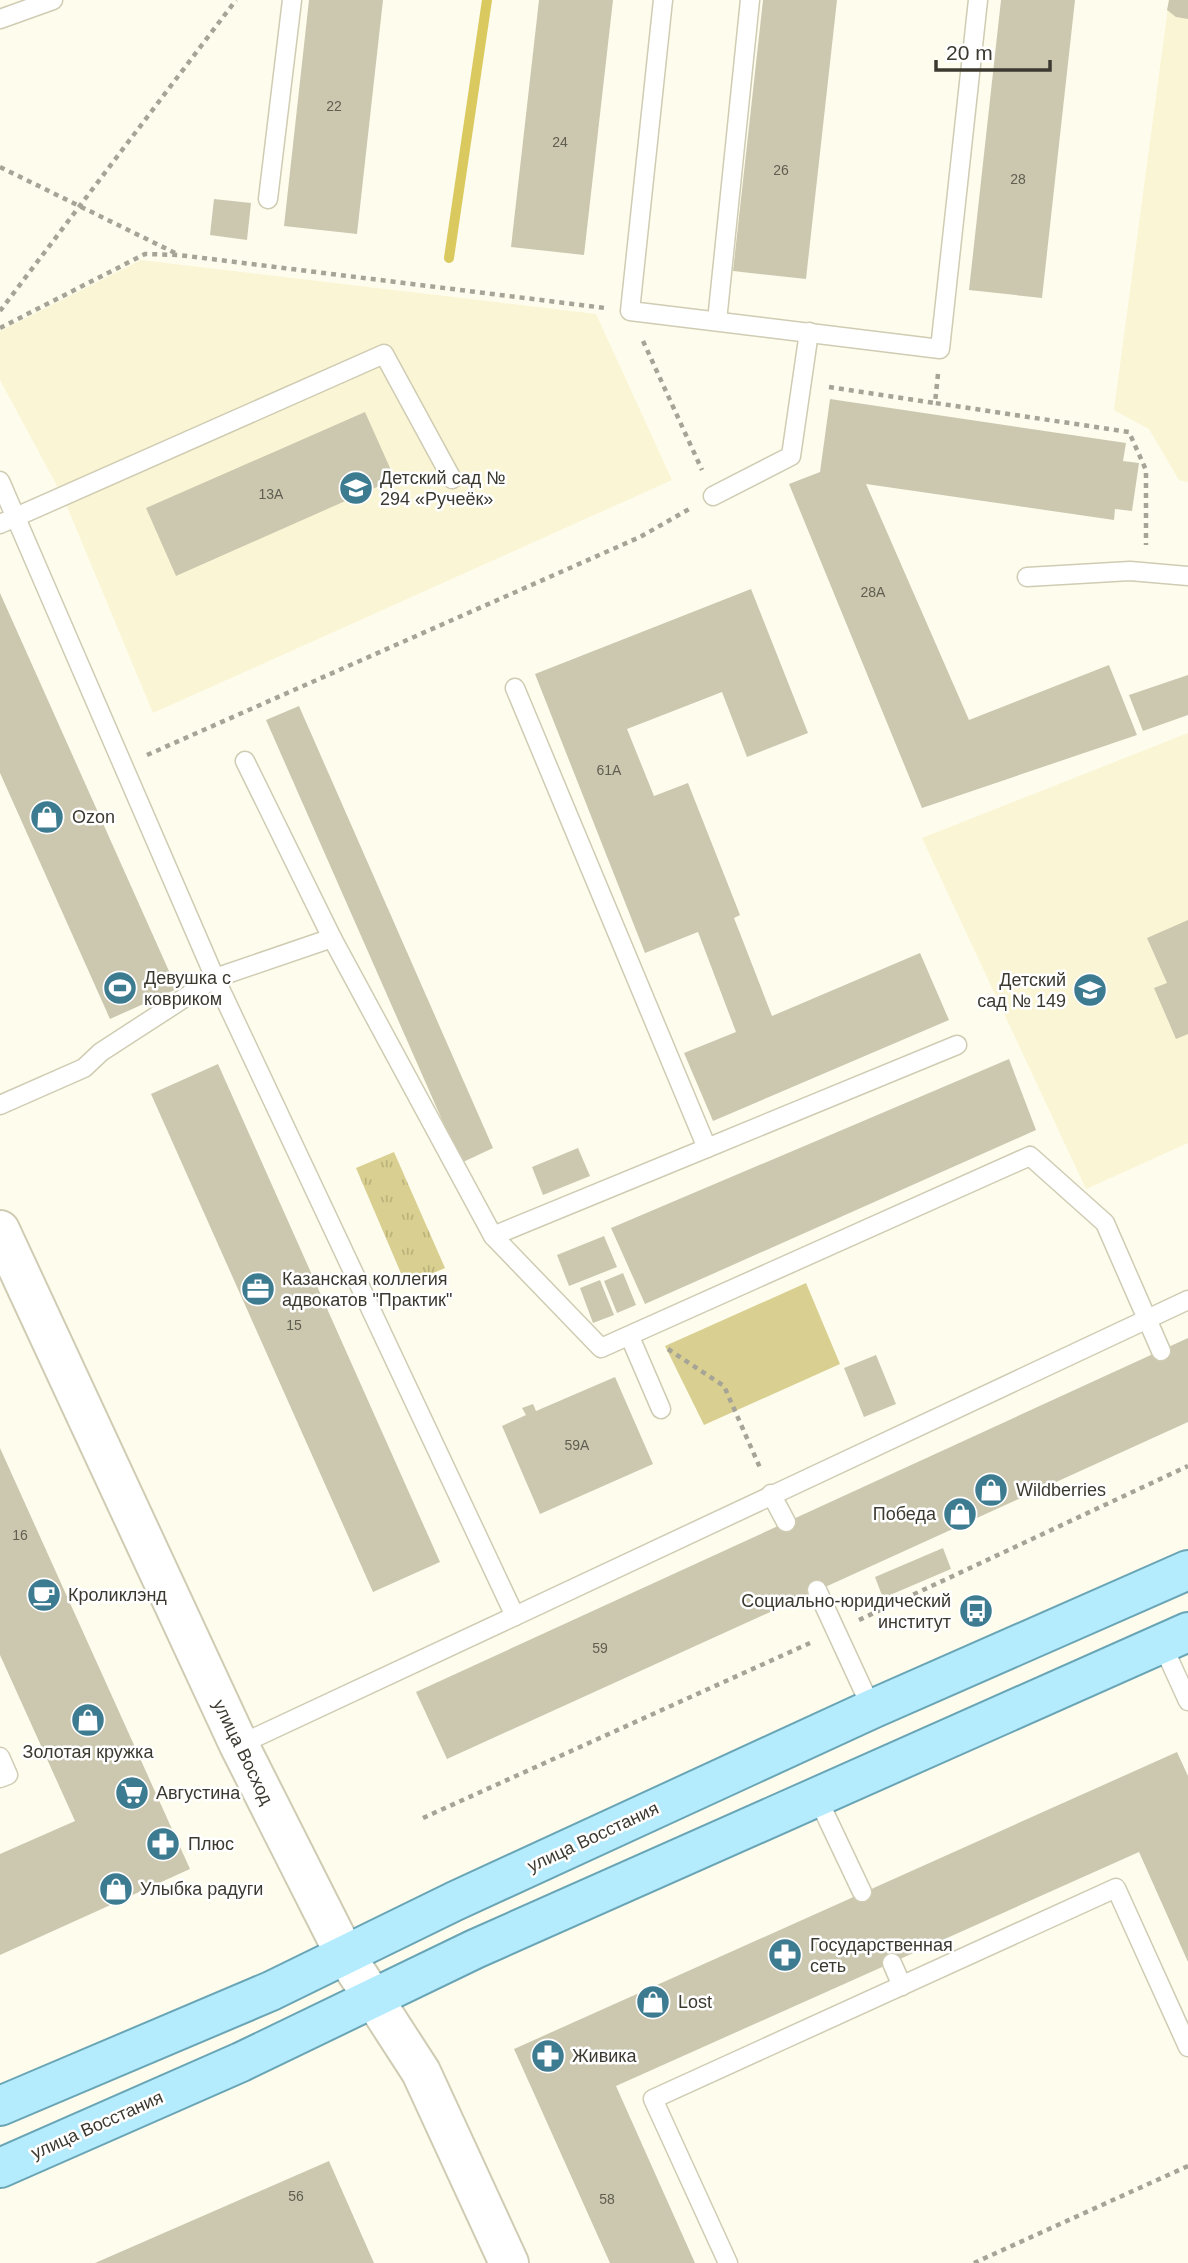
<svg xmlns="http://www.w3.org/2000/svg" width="1188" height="2263" viewBox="0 0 1188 2263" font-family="Arial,sans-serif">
<defs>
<pattern id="park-tufts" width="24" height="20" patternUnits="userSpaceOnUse" patternTransform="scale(1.75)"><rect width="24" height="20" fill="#d9cf90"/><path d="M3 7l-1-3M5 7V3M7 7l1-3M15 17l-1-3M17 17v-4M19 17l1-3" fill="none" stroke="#bbb27c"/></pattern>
</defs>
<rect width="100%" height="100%" fill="#fefced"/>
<g fill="#faf5d4">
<polygon points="1169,0 1188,0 1188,482 1179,480 1149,429 1114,410"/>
<polygon points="141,260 596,314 672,480 153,713 63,497 0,380 0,331"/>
<polygon points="1188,733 1188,1143 1086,1189 922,838"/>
</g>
<polygon fill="#d9cf90" points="806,1283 840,1364 704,1425 665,1346"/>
<polygon fill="url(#park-tufts)" points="394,1152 445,1268 406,1285 356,1168"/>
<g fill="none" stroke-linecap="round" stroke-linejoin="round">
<polyline stroke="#dac95f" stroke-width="10" points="449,258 487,0"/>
</g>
<g fill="#ccc8b0">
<polygon points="309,0 383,0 357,234 284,226"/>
<polygon points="539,0 613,0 584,255 511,247"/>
<polygon points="763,0 837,0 806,279 733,271"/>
<polygon points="1001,0 1075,0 1042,298 969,290"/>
<polygon points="1169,0 1188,0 1188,19 1176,17 1167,10"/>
<polygon points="214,199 251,203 247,240 210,235"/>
<polygon points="830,399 1126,443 1123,461 1139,463 1132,511 1115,509 1114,520 866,484 969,720 1109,665 1137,735 922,808 789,484 820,472"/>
<polygon points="365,412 395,479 176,576 146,508"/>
<polygon points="751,589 808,733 747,757 722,692 627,729 654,796 688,783 740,915 734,918 772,1016 920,953 949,1020 713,1121 684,1053 736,1032 698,932 645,953 535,674"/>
<polygon points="0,593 177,989 110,1019 0,773"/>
<polygon points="1188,675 1188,715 1143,731 1129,695"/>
<polygon points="299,706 493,1148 461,1163 266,720"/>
<polygon points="1188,920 1188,1034 1176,1039 1154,988 1167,983 1147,938"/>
<polygon points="1009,1059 1036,1130 645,1304 611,1228"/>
<polygon points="218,1064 440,1562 373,1592 151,1094"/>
<polygon points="578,1148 590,1176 543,1195 532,1167"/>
<polygon points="604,1236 617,1267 569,1286 557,1255"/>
<polygon points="623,1273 636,1305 617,1313 604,1281"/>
<polygon points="600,1280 614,1315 593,1323 580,1288"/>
<polygon points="1188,1338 1188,1422 447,1759 416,1692"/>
<polygon points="876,1355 896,1404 864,1417 844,1368"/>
<polygon points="615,1377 653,1464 540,1514 502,1426 526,1415 522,1408 533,1404 536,1411"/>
<polygon points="0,1448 190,1869 0,1955 0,1854 75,1821 0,1655"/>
<polygon points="943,1548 951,1569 883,1598 875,1577"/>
<polygon points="1177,1752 1188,1776 1188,1962 1139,1852 616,2086 695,2263 610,2263 514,2049"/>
<polygon points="329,2161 374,2263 95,2263 166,2232"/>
</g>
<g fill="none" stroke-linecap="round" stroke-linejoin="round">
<g stroke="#cfccb3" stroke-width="21">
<g id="service">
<polyline points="663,0 630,311 940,349 978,0"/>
<polyline points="0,19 53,0"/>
<polyline points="268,199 292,0"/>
<polyline points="717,321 750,0"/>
<polyline points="0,481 215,978 332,938 493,1236 707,1148 515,688"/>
<polyline points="713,496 791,456 809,332"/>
<polyline points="0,524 384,354 452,479"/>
<polyline points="1027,577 1130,571 1188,576"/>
<polyline points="245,761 332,938"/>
<polyline points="0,1105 84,1068 101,1052 215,978 515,1616 239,1745"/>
<polyline points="707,1148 957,1045"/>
<polyline points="493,1236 601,1348 1030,1156 1105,1223 1161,1351"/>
<polyline points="630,1337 661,1409"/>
<polyline points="771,1494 786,1522"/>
<polyline points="817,1590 872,1709"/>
<polyline points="515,1616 1188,1300"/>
<polyline points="1162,1644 1188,1701"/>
<polyline points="0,1757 8,1775 0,1778"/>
<polyline points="817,1797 862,1892"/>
<polyline points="892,1963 902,1986"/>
<polyline points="728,2263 653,2099 1116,1888 1188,2047"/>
</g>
</g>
<g stroke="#cfccb3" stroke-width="42">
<polyline id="tertiary" points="0,1230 239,1745 344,1953 421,2072 509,2263"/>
</g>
<g stroke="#6aa5b5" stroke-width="42">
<g id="primary">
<polyline points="0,2106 271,1991 455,1901 872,1709 1188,1570"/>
<polyline points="0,2168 241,2062 475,1949 1188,1632"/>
</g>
</g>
<g stroke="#a6a497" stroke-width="4.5" stroke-dasharray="5 5" stroke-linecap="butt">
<polyline points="0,167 175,253"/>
<polyline points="0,311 236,0"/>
<polyline points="0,328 145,254 179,255 605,308"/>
<polyline points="643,341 702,470"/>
<polyline points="938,374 935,403 1129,432 1146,470 1146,545"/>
<polyline points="829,387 935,403"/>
<polyline points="147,755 640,537 691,508"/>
<polyline points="668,1349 724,1386 761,1470"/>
<polyline points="859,1620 1188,1466"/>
<polyline points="423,1818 810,1643"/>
<polyline points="974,2263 1188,2166"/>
</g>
<use href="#service" stroke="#fff" stroke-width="18"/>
<use href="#tertiary" stroke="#fff" stroke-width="38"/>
<use href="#primary" stroke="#b4ecfe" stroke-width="38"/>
</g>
<defs>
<g id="school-disc" transform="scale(1.75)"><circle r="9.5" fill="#3c7b90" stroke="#fff"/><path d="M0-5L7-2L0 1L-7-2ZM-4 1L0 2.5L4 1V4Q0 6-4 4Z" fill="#fff"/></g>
<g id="shop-disc" transform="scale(1.75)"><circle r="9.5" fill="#3c7b90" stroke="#fff"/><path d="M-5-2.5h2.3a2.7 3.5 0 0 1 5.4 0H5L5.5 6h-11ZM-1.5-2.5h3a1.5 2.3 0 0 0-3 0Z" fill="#fff"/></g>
<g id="stadium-disc" transform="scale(1.75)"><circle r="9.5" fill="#3c7b90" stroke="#fff"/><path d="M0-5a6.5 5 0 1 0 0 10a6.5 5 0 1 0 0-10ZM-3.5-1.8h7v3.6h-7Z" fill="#fff"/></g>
<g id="office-disc" transform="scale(1.75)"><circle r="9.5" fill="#3c7b90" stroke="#fff"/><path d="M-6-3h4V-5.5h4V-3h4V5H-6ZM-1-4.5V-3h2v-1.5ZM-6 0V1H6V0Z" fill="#fff"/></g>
<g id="cafe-disc" transform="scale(1.75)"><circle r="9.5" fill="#3c7b90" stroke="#fff"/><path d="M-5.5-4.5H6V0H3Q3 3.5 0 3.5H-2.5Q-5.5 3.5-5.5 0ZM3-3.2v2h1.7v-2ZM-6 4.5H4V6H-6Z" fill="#fff"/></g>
<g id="bus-disc" transform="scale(1.75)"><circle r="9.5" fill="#3c7b90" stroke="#fff"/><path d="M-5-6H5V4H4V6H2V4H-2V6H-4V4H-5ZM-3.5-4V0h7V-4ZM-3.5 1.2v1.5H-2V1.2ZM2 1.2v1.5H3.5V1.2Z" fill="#fff"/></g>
<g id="supermarket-disc" transform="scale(1.75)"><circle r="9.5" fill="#3c7b90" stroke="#fff"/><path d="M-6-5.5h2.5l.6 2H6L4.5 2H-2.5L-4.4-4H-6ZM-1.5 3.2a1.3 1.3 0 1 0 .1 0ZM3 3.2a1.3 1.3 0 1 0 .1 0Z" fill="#fff"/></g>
<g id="pharmacy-disc" transform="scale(1.75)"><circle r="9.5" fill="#3c7b90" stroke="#fff"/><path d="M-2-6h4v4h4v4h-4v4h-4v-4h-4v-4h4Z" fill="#fff"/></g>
</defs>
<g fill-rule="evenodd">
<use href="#school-disc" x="356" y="488"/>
<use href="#shop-disc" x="47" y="817"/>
<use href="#stadium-disc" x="120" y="988"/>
<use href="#school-disc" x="1090" y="990"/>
<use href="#office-disc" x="258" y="1289"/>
<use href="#shop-disc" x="991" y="1490"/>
<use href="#shop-disc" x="960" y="1514"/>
<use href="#cafe-disc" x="44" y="1595"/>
<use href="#bus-disc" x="976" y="1611"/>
<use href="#shop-disc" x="88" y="1720"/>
<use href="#supermarket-disc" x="132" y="1793"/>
<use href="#pharmacy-disc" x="163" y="1844"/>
<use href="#shop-disc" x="116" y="1889"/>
<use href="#pharmacy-disc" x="785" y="1955"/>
<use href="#shop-disc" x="653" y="2002"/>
<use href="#pharmacy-disc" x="548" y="2056"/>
</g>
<g text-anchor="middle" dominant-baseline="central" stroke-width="5" stroke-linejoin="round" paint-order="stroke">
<g font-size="14" fill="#605e50">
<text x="334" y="106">22</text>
<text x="560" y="142">24</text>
<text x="781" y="170">26</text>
<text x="1018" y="179">28</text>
<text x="271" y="494">13А</text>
<text x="873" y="592">28А</text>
<text x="609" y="770">61А</text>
<text x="294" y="1325">15</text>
<text x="577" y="1445">59А</text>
<text x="20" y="1535">16</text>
<text x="600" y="1648">59</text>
<text x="296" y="2196">56</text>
<text x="607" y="2199">58</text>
</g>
<g font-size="18" fill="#3c3a30" stroke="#fff" text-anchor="start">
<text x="380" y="478">Детский сад №<tspan x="380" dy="21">294 «Ручеёк»</tspan></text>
<text x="72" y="817">Ozon</text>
<text x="144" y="978">Девушка с<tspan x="144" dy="21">ковриком</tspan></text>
<text x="1066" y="980" text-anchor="end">Детский<tspan x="1066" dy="21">сад № 149</tspan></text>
<text x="282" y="1279">Казанская коллегия<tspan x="282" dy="21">адвокатов "Практик"</tspan></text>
<text x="1016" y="1490">Wildberries</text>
<text x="936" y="1514" text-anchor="end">Победа</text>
<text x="68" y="1595">Кроликлэнд</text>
<text x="951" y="1601" text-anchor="end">Социально-юридический<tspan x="951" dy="21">институт</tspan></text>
<text x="88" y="1752" text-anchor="middle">Золотая кружка</text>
<text x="156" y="1793">Августина</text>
<text x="188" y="1844">Плюс</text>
<text x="140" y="1889">Улыбка радуги</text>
<text x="810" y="1945">Государственная<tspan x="810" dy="21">сеть</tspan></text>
<text x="678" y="2002">Lost</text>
<text x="572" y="2056">Живика</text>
</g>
<g font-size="18" fill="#3c3a30" stroke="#fff">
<text transform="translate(243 1752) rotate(64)">улица Восход</text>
<text transform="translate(593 1837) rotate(-25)">улица Восстания</text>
<text transform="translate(97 2125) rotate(-24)">улица Восстания</text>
</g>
</g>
<path d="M936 60v10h114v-10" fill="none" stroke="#3c3a30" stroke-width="3.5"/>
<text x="946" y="60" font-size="21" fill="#3c3a30" stroke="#ffffff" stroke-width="5" paint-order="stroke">20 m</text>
</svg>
